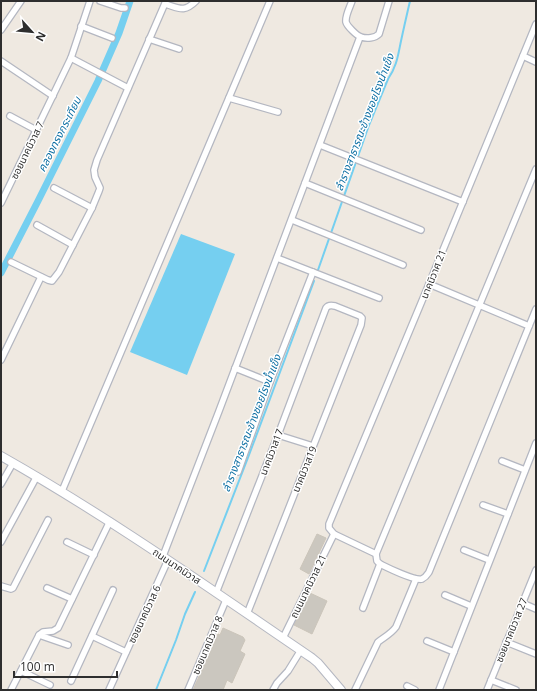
<svg xmlns="http://www.w3.org/2000/svg" width="537" height="691" viewBox="0 0 537 691" font-family="'Open Sans','Noto Sans Thai',sans-serif">
<rect width="100%" height="100%" fill="#efe9e1"/>
<polygon fill="#75cff0" points="181,234 235,254 187,375 130,352"/>
<g fill="none" stroke-linecap="round" stroke-linejoin="round">
<g stroke="#75cff0" stroke-width="2">
<path d="M318,270l51,-145 19,-46c9,-13 10,-24 13,-38 3,-14 6,-27 9,-40"/>
<polyline points="204,571 249,455 314,281"/>
<polyline points="156,690 176,640 185,614 195,592"/>
</g>
<polyline stroke="#75cff0" stroke-width="7" points="1,273 38,201 98,81 119,33 130,1"/>
</g>
<g fill="#cbc7bf" stroke="#cbc5ba">
<polygon points="317,534 326,538 309,574 300,569"/>
<polygon points="310,593 327,601 312,634 294,625"/>
<polygon points="223,628 243,637 245,640 240,651 245,654 232,683 227,680 223,690 193,690 218,634 220,635"/>
</g>
<g fill="none" stroke-linecap="round" stroke-linejoin="round">
<g stroke="#b4b7c1" stroke-width="8">
<g id="street">
<polyline points="100,1 121,8 125,8"/>
<path d="M352,1c-2,6 -7,15 -6,21 1,4 11,14 15,15 6,2 14,1 18,-3l10,-33"/>
<path d="M165,4c14,4 19,9 31,-3"/>
<path d="M536,24l-107,260 -100,240v4l5,6 42,20 1,7 3,3c8,4 35,17 42,15 4,-2 5,-4 7,-7l107,-263"/>
<polyline points="81,26 112,38"/>
<polyline points="1,30 21,1"/>
<polyline points="149,39 179,49"/>
<polyline points="523,56 536,62"/>
<polyline points="71,58 128,88"/>
<polyline points="1,61 53,96"/>
<polyline points="229,98 278,112"/>
<polyline points="10,116 36,130"/>
<polyline points="320,145 463,202"/>
<polyline points="305,183 421,230"/>
<polyline points="54,188 92,208"/>
<polyline points="1,203 71,58 90,1"/>
<polyline points="292,220 403,265"/>
<polyline points="37,225 73,245"/>
<polyline points="277,258 379,298"/>
<polyline points="11,262 48,280 52,281 59,272 92,208 99,191 100,188 95,177 94,170 97,160 166,1"/>
<polyline points="429,284 529,326"/>
<polyline points="1,360 41,277"/>
<polyline points="235,368 270,382"/>
<polyline points="278,435 313,446"/>
<polyline points="502,461 525,470"/>
<polyline points="238,472 270,382 313,272"/>
<polyline points="1,484 13,463"/>
<polyline points="62,491 270,1"/>
<polyline points="483,505 508,514"/>
<polyline points="1,542 37,476"/>
<polyline points="67,542 94,555"/>
<polyline points="464,550 489,560"/>
<polyline points="376,554 536,169"/>
<polyline points="163,556 219,411 360,37"/>
<polyline points="1,586 11,589 13,588 48,520"/>
<polyline points="47,588 72,599"/>
<path d="M216,593l62,-158 48,-127c2,-3 5,-3 9,-2l25,10 2,2 -1,7 -114,289"/>
<polyline points="445,595 471,606"/>
<polyline points="522,603 536,609"/>
<polyline points="363,608 380,564"/>
<polyline points="39,635 68,645"/>
<polyline points="92,636 126,652"/>
<polyline points="283,638 334,534"/>
<polyline points="427,641 454,652"/>
<polyline points="506,642 536,654"/>
<polyline points="21,671 50,685"/>
<polyline points="491,680 516,690"/>
<polyline points="71,681 113,590"/>
<polyline points="407,686 415,690"/>
<polyline points="11,690 39,635 43,632 53,631 58,628 110,521"/>
<polyline points="109,690 168,560"/>
<polyline points="188,690 226,600"/>
<polyline points="273,690 277,683 288,671 301,650"/>
<path d="M355,690l23,-48c6,-5 13,-8 18,-15l20,-48"/>
<polyline points="439,690 536,443"/>
<polyline points="487,690 536,570"/>
</g>
</g>
<g stroke="#b4b7c1" stroke-width="10">
<path id="secondary" d="M1,456c108,61 208,132 311,202l6,5 23,27"/>
</g>
<use href="#street" stroke="#fff" stroke-width="5.5"/>
<use href="#secondary" stroke="#fff" stroke-width="8"/>
</g>
<g text-anchor="middle" dominant-baseline="central" stroke-width="3" stroke-linejoin="round" paint-order="stroke">
<g font-size="10" fill="#2e2e2e" stroke="#fff">
<text transform="translate(27 150) rotate(-64)">ซอยนาคนิวาส 7</text>
<text transform="translate(433 274) rotate(-68)">นาคนิวาศ 21</text>
<text transform="translate(271 452) rotate(-69)">นาคนิวาส17</text>
<text transform="translate(304 469) rotate(-68)">นาคนิวาส19</text>
<text transform="translate(177 566) rotate(34)">ถนนนาคนิวาส</text>
<text transform="translate(308 586) rotate(-64)">ถนนนาคนิวาส 21</text>
<text transform="translate(144 614) rotate(-65)">ซอยนาคนิวาส 6</text>
<text transform="translate(511 630) rotate(-68)">ซอยนาคนิวาส 27</text>
<text transform="translate(207 645) rotate(-67)">ซอยนาคนิวาส 8</text>
</g>
<g font-size="11" font-style="italic" fill="#0d6fa3" stroke="#fff">
<text transform="translate(364 122) rotate(-69)">ลำรางสาธารณะข้างซอยโรงน้ำแข็ง</text>
<text transform="translate(59 134) rotate(-63)">คลองทรงกระเทียม</text>
<text transform="translate(251 423) rotate(-69)">ลำรางสาธารณะข้างซอยโรงน้ำแข็ง</text>
</g>
</g>
<rect width="537" height="691" fill="none" stroke="#2e2e2e" stroke-width="4"/>
<g transform="translate(32 32) rotate(117)" stroke="#ffffff" stroke-width="3" paint-order="stroke">
<path d="M0-3L7 15L0 10L-7 15Z" fill="#2e2e2e"/>
<text y="-6" font-size="11" font-weight="bold" text-anchor="middle" fill="#2e2e2e">N</text>
</g>
<path d="M14 671v6h103v-6" fill="none" stroke="#2e2e2e" stroke-width="2"/>
<text x="20" y="671" font-size="12" fill="#2e2e2e" stroke="#ffffff" stroke-width="3" paint-order="stroke">100 m</text>
</svg>
